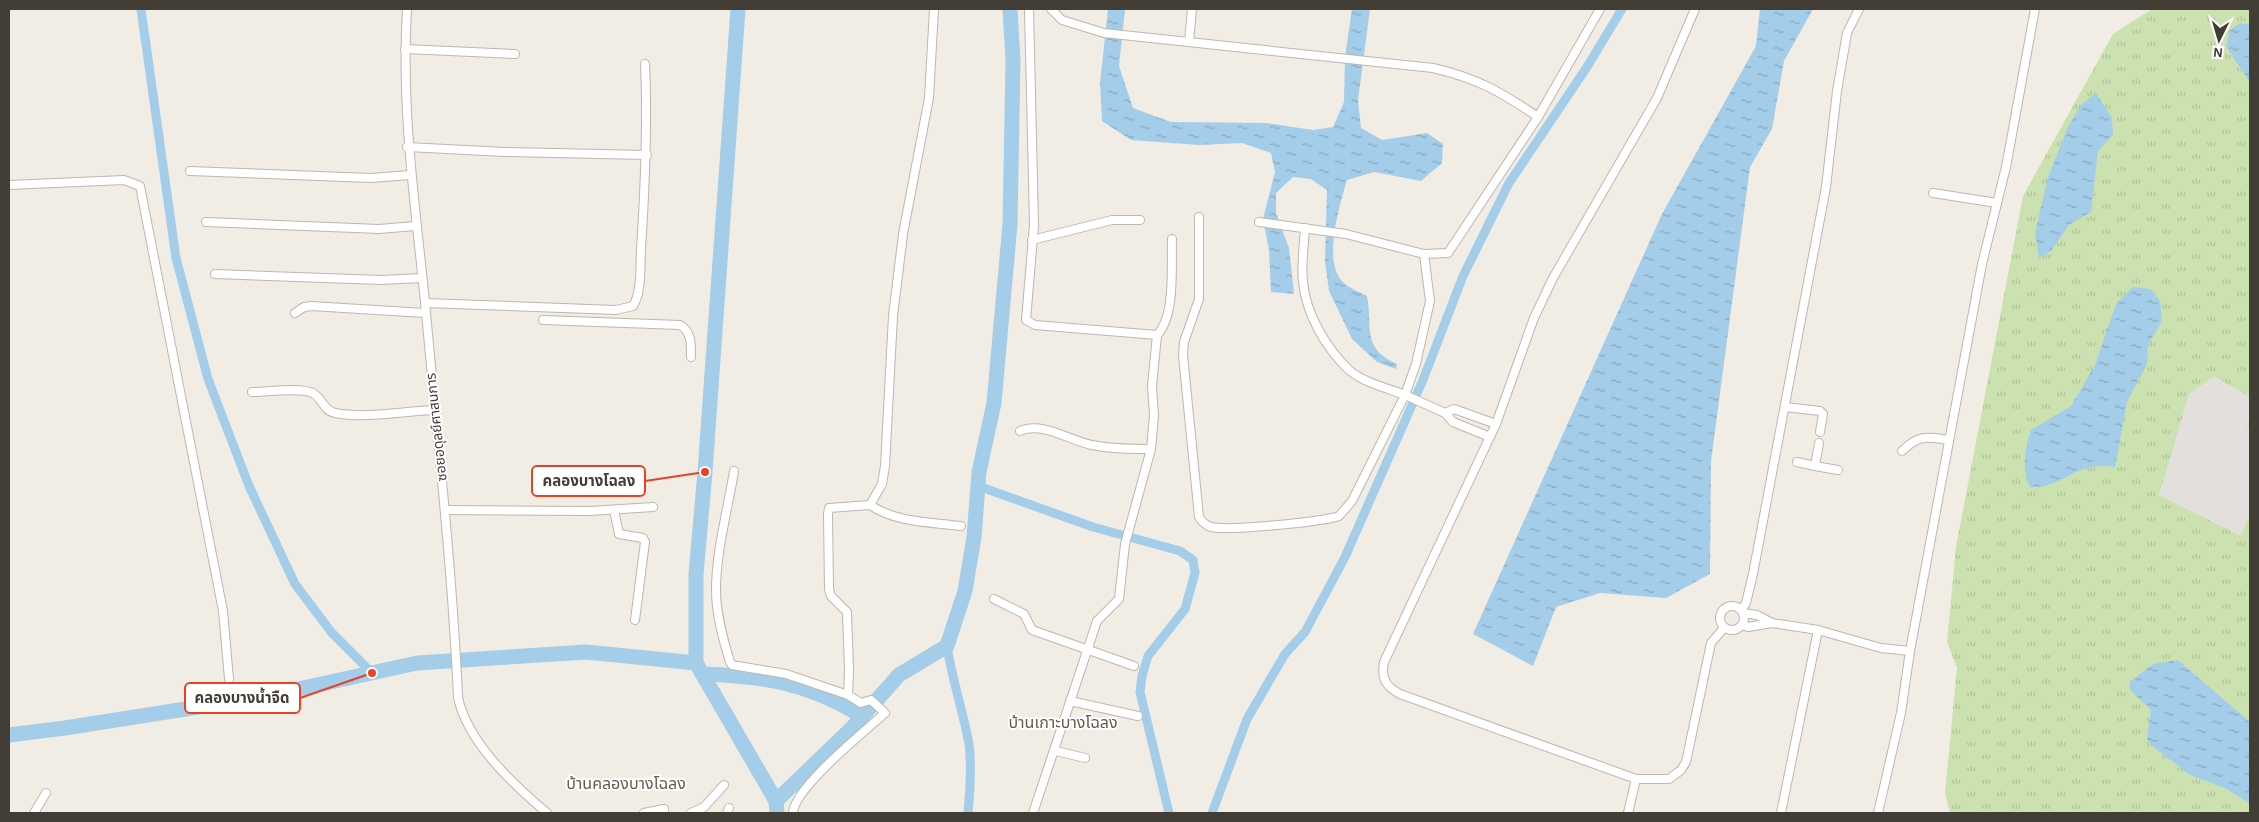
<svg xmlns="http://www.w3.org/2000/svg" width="2259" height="822" viewBox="0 0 2259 822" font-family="'Alegreya Sans','Noto Sans Thai',sans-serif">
<defs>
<pattern id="grass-tufts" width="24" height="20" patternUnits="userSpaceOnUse" patternTransform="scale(1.25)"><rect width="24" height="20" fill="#cbe2b0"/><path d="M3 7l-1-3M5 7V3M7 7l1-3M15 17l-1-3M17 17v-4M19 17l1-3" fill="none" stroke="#b0c398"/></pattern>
<pattern id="water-ripples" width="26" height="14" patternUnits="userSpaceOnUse" patternTransform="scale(1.25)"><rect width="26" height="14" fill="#a4cde9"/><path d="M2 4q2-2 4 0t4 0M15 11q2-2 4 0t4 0" fill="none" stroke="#87a8be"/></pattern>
</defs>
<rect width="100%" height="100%" fill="#f1ede4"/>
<polygon fill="url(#grass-tufts)" points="2152,9 2250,9 2250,813 1950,813 1945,793 1957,668 1947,642 1956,547 2023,196 2113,34"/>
<polygon fill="#e2dfdc" points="2214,376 2250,397 2250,415 2247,427 2250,429 2250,513 2241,536 2159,495 2189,394"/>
<g fill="url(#water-ripples)">
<path d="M1108,9h17l-6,57 14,42 38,14 96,1 46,7 20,-3 11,-25 1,-45 7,-48h18l-12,91 3,28 21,12 45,-7 16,11 -1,19 -21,18 -47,-9 -27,8c-7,24 -25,83 -4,102 6,6 16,10 24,14 6,33 -6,52 30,68l-1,5 -19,-7 -25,-23 -23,-48 -4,-30 2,-71 -16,-11 -18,-2 -17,16v20l13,35 5,46 -23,-2 -2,-42 -6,-31 12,-47 -4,-19 -29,-10 -43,2 -68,-5 -29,-19 -2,-38z"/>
<polygon points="1760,9 1813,9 1784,61 1772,129 1750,167 1711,461 1710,574 1666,598 1600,593 1556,607 1533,666 1473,634 1662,214 1756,46"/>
<polygon points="2240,23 2250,25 2250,83 2226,46 2230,30"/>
<polygon points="2096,93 2112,118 2113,135 2098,151 2091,212 2069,225 2051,251 2039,258 2035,233 2048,177 2067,129 2081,105"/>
<path d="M2133,287l18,2 9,12 2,20 -14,24 -1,19 -20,38 -12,65c-10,-1 -19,-2 -28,1 -20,6 -35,21 -57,19 -9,-19 -5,-37 1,-57l40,-24 24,-41 21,-61z"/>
<polygon points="2178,660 2250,722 2250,804 2227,789 2190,775 2151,745 2147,739 2151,710 2130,690 2130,682 2153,664"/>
</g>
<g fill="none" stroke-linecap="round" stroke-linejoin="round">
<g stroke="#a4cde9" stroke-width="9">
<polyline points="141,9 176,258 208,379 249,486 295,584 332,633 372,673"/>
<polyline points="978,486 1093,527 1180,551 1193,560 1195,573 1185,609 1148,656 1142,676 1140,692 1169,813"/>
<path d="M947,646c5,33 16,65 22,98 3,22 1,47 -1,69"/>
<polyline points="1212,813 1247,719 1285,654 1305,632 1345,557 1423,380 1463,276 1509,183 1587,67 1622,9"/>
</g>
<g stroke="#a4cde9" stroke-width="15">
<polyline points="738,9 705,472 696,574 696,663 776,801 777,813"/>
<path d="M703,674c61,2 106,9 159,42"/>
<polyline points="9,735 65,728 262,697 417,663 586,652 696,663"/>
<polyline points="776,801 851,729 899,675 947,646 965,591 974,537 979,472 994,403 1010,224 1013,61 1010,9"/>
</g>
<g stroke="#beb7ab" stroke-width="10">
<g id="minor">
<path d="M407,9c-6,101 8,193 18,293 12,132 27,263 33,395 9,45 55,87 89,116"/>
<polyline points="1029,9 1034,225 1026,320 1035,325 1157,335"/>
<path d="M1051,9l11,11 42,13 329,35c44,10 68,24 105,49l-90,136 -24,1 -78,-20 -87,-12"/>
<path d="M1695,9l-38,89 -104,180 -19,40 -38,106 -112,238c-3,16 1,24 16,32l236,85h33l12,-9 5,-8 25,-119 13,-15"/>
<polyline points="1189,42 1192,9"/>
<polyline points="405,49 515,54"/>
<polyline points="1538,117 1600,9"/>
<polyline points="407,147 505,152 647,155"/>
<polyline points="190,171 371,178 410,175"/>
<polyline points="9,185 124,180 140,186 223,611 229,679"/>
<polyline points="1933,193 1997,203"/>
<path d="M1199,217v82l-15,43 -1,13 16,162c3,5 6,8 12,10 18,4 110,-5 128,-11l13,-15 53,-106c-18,-7 -41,-12 -56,-25 -23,-22 -43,-56 -46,-88 -2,-17 1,-37 2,-54"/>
<polyline points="206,222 379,229 415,226"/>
<polyline points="1032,240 1112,220 1140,220"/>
<polyline points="1424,254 1430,301 1416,364 1405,395 1445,413 1453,422 1490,437"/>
<polyline points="215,274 381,280 422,278"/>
<path d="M425,303l191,7 17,-4c9,-14 7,-41 8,-57 4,-62 7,-123 4,-185"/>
<polyline points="295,313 304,307 311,306 425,313"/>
<path d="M543,320l137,5c12,7 11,20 11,32"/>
<path d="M252,392c15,0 47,-5 61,1 9,5 11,18 22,20 32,6 68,-2 100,-3"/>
<polyline points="1785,407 1820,411 1823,414 1820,432"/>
<polyline points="1445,413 1454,409 1496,424"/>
<path d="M1020,431c23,-10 50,10 72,14 20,4 39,4 59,4"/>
<path d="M1902,451c17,-17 25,-14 47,-11"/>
<polyline points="1797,462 1815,466 1819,443"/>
<polyline points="1815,466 1838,470"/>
<path d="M734,471c-6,38 -18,80 -18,119 0,24 7,49 14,72l2,3 54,9 62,21"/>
<path d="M870,505c27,18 60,17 91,21"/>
<polyline points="445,510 590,511 653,507"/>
<polyline points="614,510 619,534 643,538 645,542 635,620"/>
<polyline points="994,599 1024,614 1032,630 1134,666"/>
<circle cx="1732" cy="618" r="12"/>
<polyline points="1741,610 1746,603 1753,574 1826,187 1837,91 1847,33 1859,9"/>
<polyline points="1743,613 1757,615 1772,623"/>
<polyline points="1742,625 1748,627 1772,623 1818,630 1881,648 1910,651"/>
<polyline points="1070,701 1138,716"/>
<polyline points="1056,751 1085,758"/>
<polyline points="34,813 46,793"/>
<polyline points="644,813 664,809"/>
<polyline points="691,813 704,807 724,785"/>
<polyline points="727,813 729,808"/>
<path d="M793,813c1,-25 71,-81 92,-100l-14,-13 -10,3 -13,-8 1,-26 -2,-57 -16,-16 -2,-7 -1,-75 1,-6 41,-3 12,-21 3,-18 8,-150 10,-82 26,-136 5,-89"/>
<path d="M1033,813l64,-192 22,-22 6,-55 26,-95 3,-34 -2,-29 5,-51c19,-19 14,-70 15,-96"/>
<polyline points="1628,813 1636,779"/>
<polyline points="1781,813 1818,630"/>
<polyline points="1878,813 1901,713 1910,651 1982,264 2006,167 2035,9"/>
</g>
</g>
<use href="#minor" stroke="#fff" stroke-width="8"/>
</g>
<g text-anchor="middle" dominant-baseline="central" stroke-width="4" stroke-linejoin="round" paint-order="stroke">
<g font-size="14" fill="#423d35" stroke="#fff">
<text transform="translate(437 427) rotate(-96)">ซอยอดุลย์ศาสนการ</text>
</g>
<g font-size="16" fill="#645b4d" stroke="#fff">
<text x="1063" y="723">บ้านเกาะบางโฉลง</text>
<text x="626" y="784">บ้านคลองบางโฉลง</text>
</g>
</g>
<path fill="none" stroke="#e84123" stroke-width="2" d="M705 472L645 481M372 673L300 698"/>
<g fill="#e84123" stroke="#fff" stroke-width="2">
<circle cx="705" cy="472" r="5"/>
<circle cx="372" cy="673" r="5"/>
</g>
<g fill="#fff" stroke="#e84123" stroke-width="2">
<rect x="532" y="466" width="113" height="30" rx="5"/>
<rect x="185" y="683" width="115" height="30" rx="5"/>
</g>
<g font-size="15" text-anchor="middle" font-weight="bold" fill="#423d35">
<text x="589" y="486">คลองบางโฉลง</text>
<text x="242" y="703">คลองบางน้ำจืด</text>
</g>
<rect width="2259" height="822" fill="none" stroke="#423d35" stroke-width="20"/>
<g transform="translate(2219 40) rotate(185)" stroke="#ffffff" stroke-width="4" paint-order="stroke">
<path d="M0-4L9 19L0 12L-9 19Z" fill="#423d35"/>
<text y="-8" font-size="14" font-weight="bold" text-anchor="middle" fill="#423d35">N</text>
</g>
</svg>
